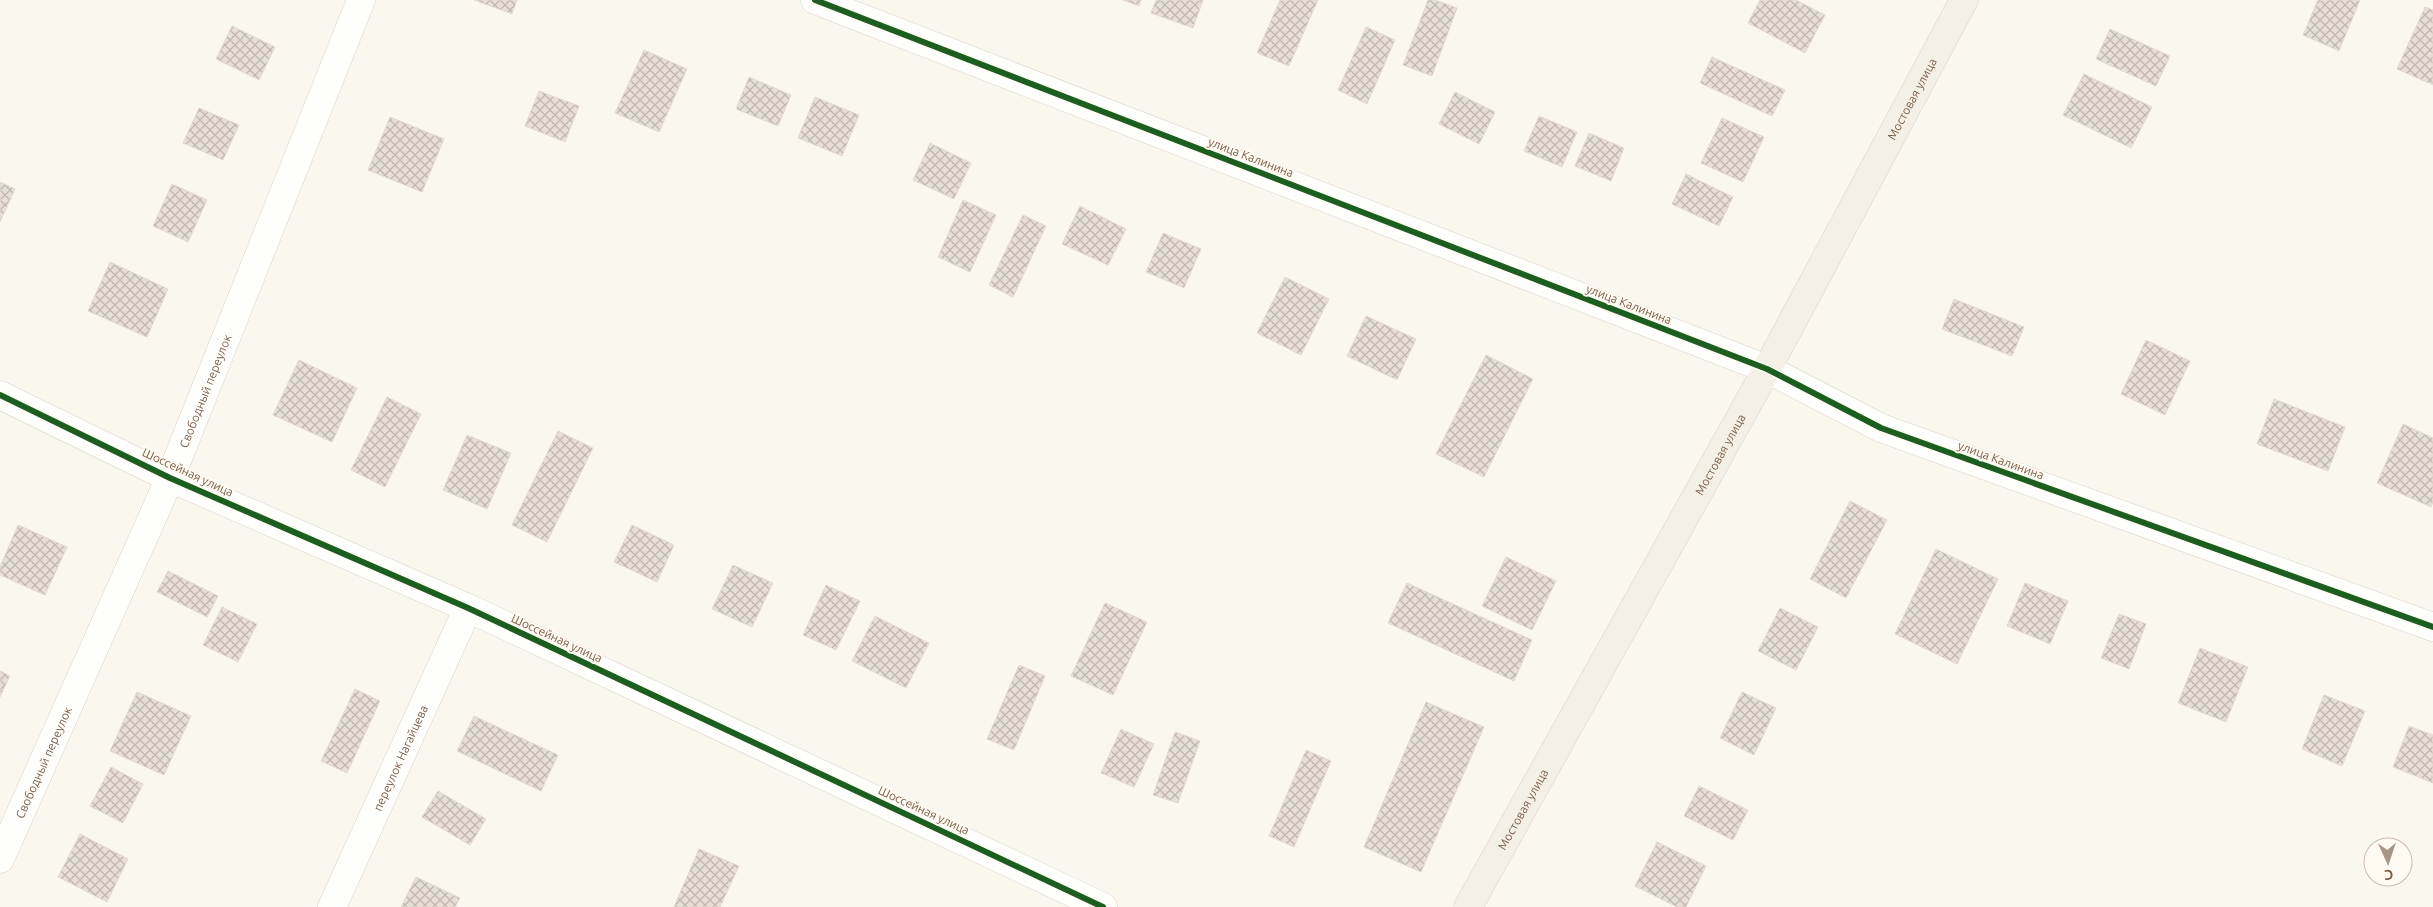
<svg xmlns="http://www.w3.org/2000/svg" width="2433" height="907" viewBox="0 0 2433 907" font-family="Ubuntu,sans-serif">
<defs>
<pattern id="building-cross-hatch" width="8" height="8" patternUnits="userSpaceOnUse" patternTransform="scale(1.25)"><rect width="8" height="8" fill="#e7dfd5"/><path d="M0 0l8 8M0 8l8-8" fill="none" stroke="#c0b8af"/></pattern>
</defs>
<rect width="100%" height="100%" fill="#faf7ef"/>
<g fill="url(#building-cross-hatch)" stroke="#e4dad0">
<polygon points="474,0 517,0 512,14"/>
<polygon points="1123,0 1141,0 1139,6"/>
<polygon points="1156,0 1203,0 1193,28 1151,13"/>
<polygon points="1280,0 1318,0 1289,66 1257,53"/>
<polygon points="1428,0 1435,0 1457,8 1432,76 1403,65"/>
<polygon points="1760,0 1796,0 1825,15 1805,53 1748,23"/>
<polygon points="2318,0 2360,0 2339,51 2303,35"/>
<polygon points="2425,7 2433,10 2433,85 2397,69"/>
<polygon points="232,26 275,47 259,80 216,59"/>
<polygon points="1366,27 1395,40 1367,104 1338,90"/>
<polygon points="2110,29 2170,56 2156,86 2096,59"/>
<polygon points="644,50 687,69 659,132 615,113"/>
<polygon points="1712,57 1785,90 1772,116 1700,83"/>
<polygon points="2084,74 2152,107 2131,148 2063,115"/>
<polygon points="749,77 791,95 778,126 736,109"/>
<polygon points="539,91 579,106 565,142 525,126"/>
<polygon points="1455,92 1495,112 1479,144 1439,124"/>
<polygon points="815,97 859,115 842,156 798,138"/>
<polygon points="199,108 239,125 223,160 183,143"/>
<polygon points="1539,116 1577,132 1562,167 1524,151"/>
<polygon points="390,117 444,139 422,192 368,170"/>
<polygon points="1722,118 1764,137 1743,182 1701,163"/>
<polygon points="1589,133 1624,148 1611,181 1575,166"/>
<polygon points="930,143 971,163 954,199 913,180"/>
<polygon points="1686,174 1733,197 1719,226 1672,204"/>
<polygon points="0,182 15,189 0,222"/>
<polygon points="172,184 207,200 188,242 153,226"/>
<polygon points="963,200 996,215 970,272 938,257"/>
<polygon points="1080,206 1126,229 1108,265 1062,244"/>
<polygon points="1023,215 1046,226 1013,297 989,285"/>
<polygon points="1163,233 1201,249 1184,288 1146,272"/>
<polygon points="110,262 168,289 147,337 88,311"/>
<polygon points="1285,277 1329,299 1301,355 1257,333"/>
<polygon points="1954,299 2024,327 2012,356 1942,329"/>
<polygon points="1366,316 1416,339 1397,380 1347,356"/>
<polygon points="2146,340 2190,361 2165,415 2121,394"/>
<polygon points="1486,355 1533,379 1484,477 1436,454"/>
<polygon points="299,360 357,388 332,442 273,415"/>
<polygon points="387,397 421,414 385,487 351,470"/>
<polygon points="2274,399 2345,427 2328,471 2257,444"/>
<polygon points="2403,424 2433,438 2433,502 2431,507 2377,483"/>
<polygon points="558,431 593,448 547,542 512,525"/>
<polygon points="467,435 511,453 487,509 443,490"/>
<polygon points="1850,501 1887,520 1846,598 1810,579"/>
<polygon points="18,525 67,547 45,595 0,575 0,567"/>
<polygon points="632,525 674,545 657,582 614,562"/>
<polygon points="1936,549 1998,579 1957,664 1895,634"/>
<polygon points="1506,557 1556,581 1532,630 1482,606"/>
<polygon points="733,565 773,583 752,627 712,609"/>
<polygon points="168,571 218,596 207,617 157,592"/>
<polygon points="1407,583 1532,640 1514,681 1388,623"/>
<polygon points="2025,583 2068,601 2050,644 2007,626"/>
<polygon points="826,585 860,601 836,650 803,635"/>
<polygon points="1105,603 1147,622 1113,695 1071,676"/>
<polygon points="222,607 257,624 238,662 203,645"/>
<polygon points="1780,608 1818,627 1796,670 1758,651"/>
<polygon points="2119,614 2146,624 2129,669 2101,658"/>
<polygon points="875,616 929,643 906,688 852,661"/>
<polygon points="2200,648 2248,667 2226,722 2178,703"/>
<polygon points="1019,665 1045,676 1014,750 987,739"/>
<polygon points="0,671 10,676 0,697"/>
<polygon points="355,689 380,701 347,773 321,761"/>
<polygon points="137,692 191,716 164,775 110,751"/>
<polygon points="1742,692 1776,708 1754,755 1720,738"/>
<polygon points="2324,695 2365,711 2342,766 2302,749"/>
<polygon points="1426,702 1484,727 1421,872 1364,847"/>
<polygon points="474,716 558,755 541,791 457,751"/>
<polygon points="2409,726 2433,735 2433,783 2393,767"/>
<polygon points="1121,729 1154,744 1134,787 1101,773"/>
<polygon points="1175,732 1200,741 1178,803 1153,795"/>
<polygon points="1306,750 1331,761 1294,847 1269,836"/>
<polygon points="111,767 143,784 123,823 90,806"/>
<polygon points="1699,786 1748,810 1733,840 1684,816"/>
<polygon points="438,791 486,819 470,845 422,817"/>
<polygon points="80,834 128,859 107,902 58,877"/>
<polygon points="1657,842 1706,866 1686,907 1677,907 1635,886"/>
<polygon points="699,849 739,866 720,907 674,907"/>
<polygon points="416,877 460,898 455,907 401,907"/>
</g>
<g fill="none" stroke-linecap="round" stroke-linejoin="round">
<g stroke="#dad4cd" stroke-width="29">
<g id="minor">
<polyline points="815,0 1767,369 1881,428 2433,627"/>
<polyline points="0,395 170,478 468,608 1103,907"/>
<path id="s1" d="M0,859l170,-381 191,-478"/>
<path id="s2" d="M332,907l136,-299"/>
</g>
</g>
<g stroke="#dcd3cb" stroke-width="29">
<g id="major">
<path id="s3" d="M1468,907l299,-538 197,-369"/>
</g>
</g>
<use href="#minor" stroke="#fefefd" stroke-width="28"/>
<use href="#major" stroke="#f4f0e6" stroke-width="28"/>
<g stroke="#fffbf3" stroke-width="9">
<g id="cycleway">
<polyline points="815,0 1767,369 1881,428 2433,627"/>
<polyline points="0,395 170,478 468,608 1103,907"/>
</g>
</g>
<use href="#cycleway" stroke="#1b5e20" stroke-width="6"/>
</g>
<g text-anchor="middle" dominant-baseline="central" stroke-width="4" stroke-linejoin="round" paint-order="stroke">
<g font-size="12" fill="#7d604a" stroke="#fffbf3">
<text stroke="none"><textPath href="#s3" startOffset="922">Мостовая улица</textPath></text>
<text transform="translate(1251 157) rotate(21)">улица Калинина</text>
<text transform="translate(1629 304) rotate(21)">улица Калинина</text>
<text stroke="none"><textPath href="#s1" startOffset="511">Свободный переулок</textPath></text>
<text stroke="none"><textPath href="#s3" startOffset="518">Мостовая улица</textPath></text>
<text transform="translate(2001 460) rotate(20)">улица Калинина</text>
<text transform="translate(188 472) rotate(25)">Шоссейная улица</text>
<text transform="translate(557 638) rotate(25)">Шоссейная улица</text>
<text stroke="none"><textPath href="#s2" startOffset="164">переулок Нагайцева</textPath></text>
<text stroke="none"><textPath href="#s1" startOffset="106">Свободный переулок</textPath></text>
<text stroke="none"><textPath href="#s3" startOffset="112">Мостовая улица</textPath></text>
<text transform="translate(924 810) rotate(25)">Шоссейная улица</text>
</g>
</g>
<g transform="translate(2388 862) rotate(177)"><circle r="24" fill="#fffbf3" stroke="#cbbdaf"/>
<path d="M0-4L9 19L0 12L-9 19Z" fill="#a99584"/>
<text y="-8" font-size="14" font-weight="bold" text-anchor="middle" fill="#7d604a">С</text>
</g>
</svg>
